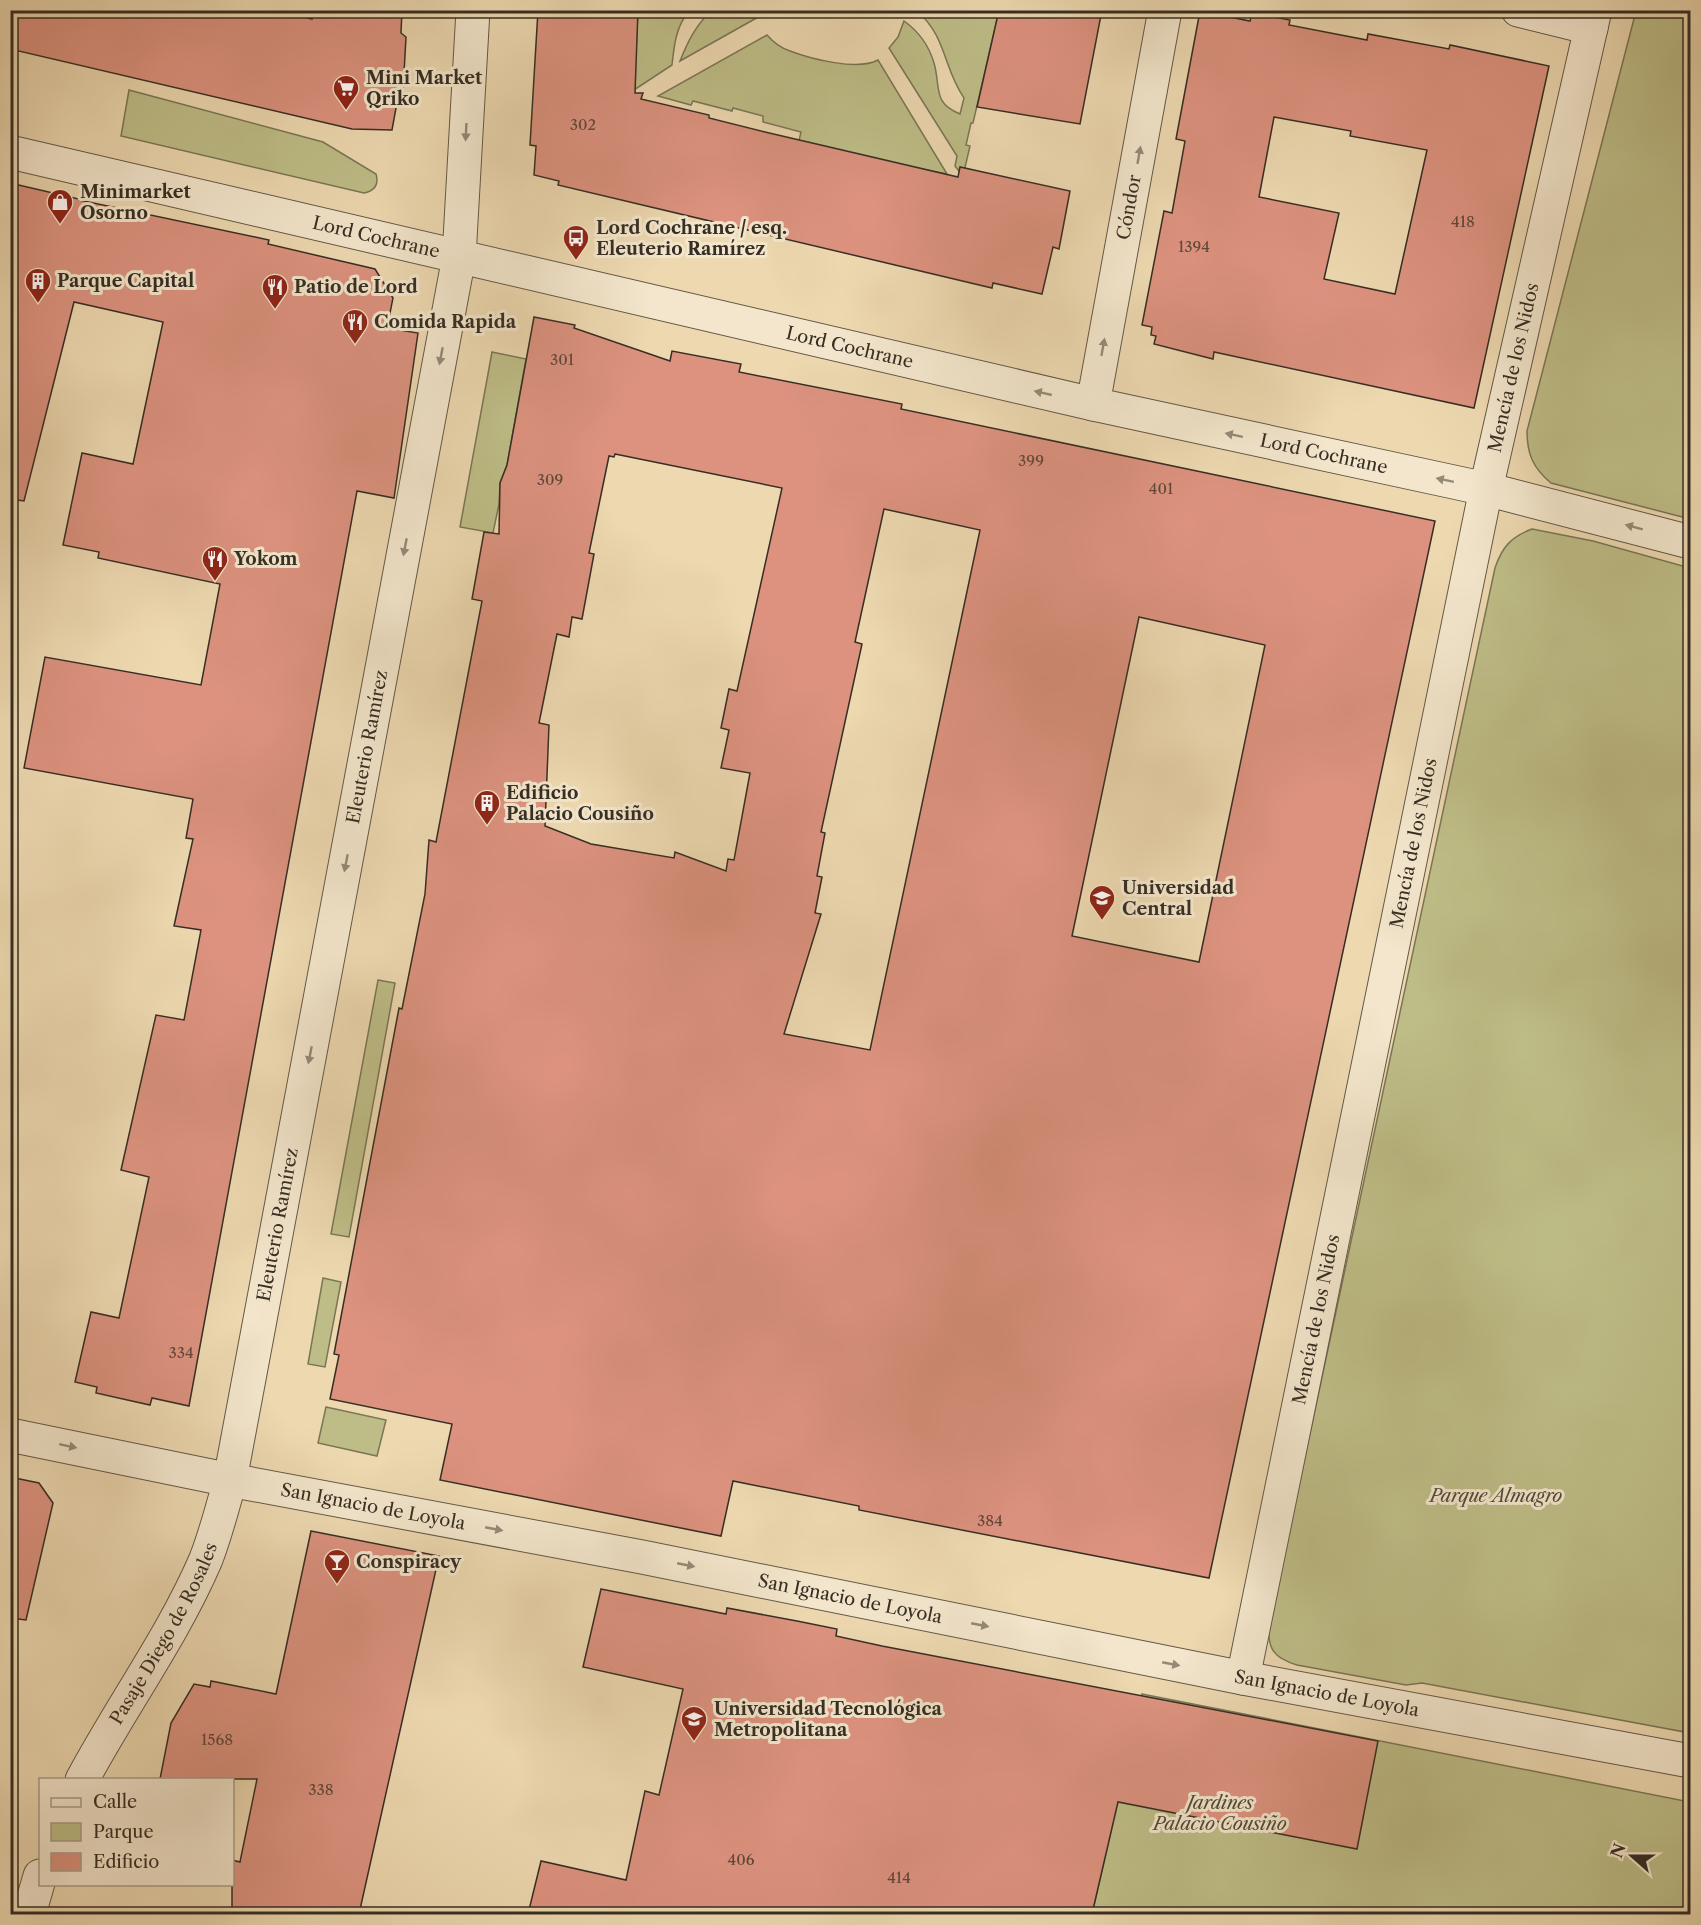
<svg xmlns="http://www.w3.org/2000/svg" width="1701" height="1925" viewBox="0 0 1701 1925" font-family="'Libre Caslon Text',serif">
<rect width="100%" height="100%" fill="#edd8b0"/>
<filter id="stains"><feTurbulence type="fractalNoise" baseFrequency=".00333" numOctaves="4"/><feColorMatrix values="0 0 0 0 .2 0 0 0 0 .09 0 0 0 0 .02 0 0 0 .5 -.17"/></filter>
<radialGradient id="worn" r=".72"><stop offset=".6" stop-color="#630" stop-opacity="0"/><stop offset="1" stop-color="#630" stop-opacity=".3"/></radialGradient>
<g fill="#bebd87" stroke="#7a7656" stroke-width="1.5">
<path d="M712,10l47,1 1,5 -80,45c8,-20 16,-36 32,-51z"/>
<path d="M638,11h51c-13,15 -15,35 -17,54l-38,25z"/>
<path d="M917,11h82l-26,112h-2l-5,22 4,1 -7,30 -8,-10 2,-10 -68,-108 9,-11 6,-16c14,10 25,25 30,42 7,24 -2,40 26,51l4,-16c-21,-30 -17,-61 -47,-87z"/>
<path d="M1636,11h54v508l-139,-36c-18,-15 -24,-29 -24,-52z"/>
<path d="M767,35c6,7 14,13 23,16 21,8 68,20 88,9l69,114 -149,-29 3,-13 -38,-10v-6l-30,-8 -1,3 -39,-10 -2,4 -33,-9z"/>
<path d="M129,90l194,52 53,32c3,10 -1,17 -12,19l-243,-57z"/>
<polygon points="492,352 526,359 507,465 500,483 499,504 493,533 460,527"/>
<path d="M1532,529l61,12 97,27v1165l-268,-50 -16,2 -109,-20c-23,-7 -30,-16 -28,-40l226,-1057c7,-21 16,-31 37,-39z"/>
<polygon points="378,980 395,983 349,1237 331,1234"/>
<polygon points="323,1278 341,1282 325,1367 308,1364"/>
<polygon points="326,1407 386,1420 377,1456 318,1443"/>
<polygon points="1142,1694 1690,1802 1690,1914 1092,1914"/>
</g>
<g fill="#dc927f" stroke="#362e24" stroke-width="1.5" fill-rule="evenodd">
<polygon points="10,10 272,10 312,19 312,10 402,10 401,33 406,37 403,91 398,97 392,130 352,129 10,49"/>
<polygon points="538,10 638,10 635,93 643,93 641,99 709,115 709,118 765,132 958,177 960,167 1070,191 1059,249 1053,247 1042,294 993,283 992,288 558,185 559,181 534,175 536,146 530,145"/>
<polygon points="999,10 1102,10 1080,124 977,107"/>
<path d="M1200,11l50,10 2,-8 38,7 -1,5 78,15 1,-6 81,15 1,-4 99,21 -75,342 -260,-56 -1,7 -59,-15 2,-8 -5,-1 1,-8 -10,-2 22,-114 8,2 13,-72 -9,-2zM1274,117l77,14 -1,5 77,14 -32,144 -71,-15 15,-66 -80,-16z"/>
<polygon points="10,183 79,199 79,200 269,240 268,244 375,269 393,298 387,328 418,333 394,498 357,491 189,1406 152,1398 150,1405 96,1393 97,1387 75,1382 91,1312 119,1318 149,1177 121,1170 156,1015 184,1020 201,930 174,926 193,839 186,838 193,799 24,768 45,657 201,685 220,584 98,558 99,552 63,545 82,453 133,464 163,322 74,302 24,501 10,499"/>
<path d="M534,317l41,8 -1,3 96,33 2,-10 69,13 -2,8 163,32 -1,5 534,112 -226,1057 -350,-68v-4l-126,-25 -12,55 -281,-56 12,-56 -122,-25 9,-44 -5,-1 65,-346 3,1 23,-115 4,-54 7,2 46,-241 -10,-2 12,-67 15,2 1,-51 7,-18zM615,454l167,34 -45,203 -8,-2 -8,39 8,2 -8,38 29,5 -16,87 -6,-1 -2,12 -51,-19 -1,6 -83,-14 -46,-18 4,-101 -10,-2 18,-89 12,3 3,-20 10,2 12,-65 -5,-1 20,-97 5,1zM884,509l96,21 -110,520 -86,-16 37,-120 -6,-1 7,-36 -5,-1 8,-43 -4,-1 41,-188 -7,-2zM1139,617l126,28 -66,317 -127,-26z"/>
<polygon points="10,1477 39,1483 53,1503 26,1620 10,1618"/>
<polygon points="311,1531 439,1556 359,1914 232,1914 232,1860 240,1862 257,1779 160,1779 171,1723 194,1684 210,1687 211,1681 276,1694"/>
<polygon points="601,1589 726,1614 727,1608 797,1621 837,1629 836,1636 882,1646 1378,1741 1357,1849 1118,1802 1092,1914 528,1914 541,1861 626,1880 645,1791 659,1795 683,1689 583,1667"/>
</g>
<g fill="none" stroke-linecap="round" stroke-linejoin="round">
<g stroke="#645847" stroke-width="35">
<g id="pedestrian">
<path id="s1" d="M1243,1678l243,-1189 109,-479"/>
</g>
</g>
<g stroke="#645847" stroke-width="35">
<g id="minor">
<polyline points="1518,10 1591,28"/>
<path id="s2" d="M1093,404l72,-394"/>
</g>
</g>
<g stroke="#645847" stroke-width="35">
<g id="tertiary">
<path id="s3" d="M10,152l1083,252 393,85 204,53"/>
<path id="s4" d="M10,1435l220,45 412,77 601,121 447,83"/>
<path id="s5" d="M82,1780c40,-75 91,-144 124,-221 10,-26 17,-53 24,-79l229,-1223 14,-247"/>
<polyline points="29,1914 40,1876"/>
</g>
</g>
<use href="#pedestrian" stroke="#f3e6cc" stroke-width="33"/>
<use href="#minor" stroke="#f3e6cc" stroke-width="33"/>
<use href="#tertiary" stroke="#f3e6cc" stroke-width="33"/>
</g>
<defs><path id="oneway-solid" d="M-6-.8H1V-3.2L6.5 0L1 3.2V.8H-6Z" transform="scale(1.5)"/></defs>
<g fill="#948a78">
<use href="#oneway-solid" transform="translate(466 132) rotate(93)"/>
<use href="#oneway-solid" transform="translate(1139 155) rotate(-80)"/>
<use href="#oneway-solid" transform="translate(1103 347) rotate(-80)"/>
<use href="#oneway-solid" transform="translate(441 356) rotate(101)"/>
<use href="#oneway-solid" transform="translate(1043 393) rotate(-167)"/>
<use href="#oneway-solid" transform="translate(1234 435) rotate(-168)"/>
<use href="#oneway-solid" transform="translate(1445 480) rotate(-168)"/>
<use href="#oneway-solid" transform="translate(1634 527) rotate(-165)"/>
<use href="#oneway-solid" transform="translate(405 547) rotate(101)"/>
<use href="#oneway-solid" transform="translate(346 863) rotate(101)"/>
<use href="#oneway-solid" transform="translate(310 1055) rotate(101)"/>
<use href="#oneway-solid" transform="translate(68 1446) rotate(12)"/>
<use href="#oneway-solid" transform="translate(494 1529) rotate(11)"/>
<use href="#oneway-solid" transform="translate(686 1565) rotate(11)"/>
<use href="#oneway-solid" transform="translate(980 1625) rotate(11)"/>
<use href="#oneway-solid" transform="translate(1171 1664) rotate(11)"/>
</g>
<defs>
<g id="supermarket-pin" transform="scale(1.35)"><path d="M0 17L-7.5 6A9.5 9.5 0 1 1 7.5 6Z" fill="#8f2418" stroke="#f3e6cc"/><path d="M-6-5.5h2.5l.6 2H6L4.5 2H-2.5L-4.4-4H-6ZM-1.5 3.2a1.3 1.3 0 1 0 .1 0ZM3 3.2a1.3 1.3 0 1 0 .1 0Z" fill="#fff"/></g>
<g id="shop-pin" transform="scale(1.35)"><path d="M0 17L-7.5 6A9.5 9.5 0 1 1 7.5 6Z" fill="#8f2418" stroke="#f3e6cc"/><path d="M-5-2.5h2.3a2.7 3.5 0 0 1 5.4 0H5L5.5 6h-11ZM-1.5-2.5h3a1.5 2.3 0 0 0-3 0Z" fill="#fff"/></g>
<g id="bus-pin" transform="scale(1.35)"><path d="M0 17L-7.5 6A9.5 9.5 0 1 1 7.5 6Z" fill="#8f2418" stroke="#f3e6cc"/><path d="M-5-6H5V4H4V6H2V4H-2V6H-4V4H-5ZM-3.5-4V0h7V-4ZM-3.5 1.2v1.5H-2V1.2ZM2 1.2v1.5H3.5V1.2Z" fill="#fff"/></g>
<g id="building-pin" transform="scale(1.35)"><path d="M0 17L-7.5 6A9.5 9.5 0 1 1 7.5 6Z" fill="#8f2418" stroke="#f3e6cc"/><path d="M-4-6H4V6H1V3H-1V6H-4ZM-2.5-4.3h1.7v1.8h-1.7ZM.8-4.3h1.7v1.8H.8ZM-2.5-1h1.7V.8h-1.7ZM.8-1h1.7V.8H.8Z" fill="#fff"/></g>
<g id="restaurant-pin" transform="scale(1.35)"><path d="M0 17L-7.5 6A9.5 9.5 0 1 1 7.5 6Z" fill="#8f2418" stroke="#f3e6cc"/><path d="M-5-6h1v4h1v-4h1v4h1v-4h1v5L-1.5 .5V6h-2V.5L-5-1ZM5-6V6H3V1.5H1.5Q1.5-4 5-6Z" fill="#fff"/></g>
<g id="university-pin" transform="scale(1.35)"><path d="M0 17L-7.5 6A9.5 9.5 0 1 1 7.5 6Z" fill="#8f2418" stroke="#f3e6cc"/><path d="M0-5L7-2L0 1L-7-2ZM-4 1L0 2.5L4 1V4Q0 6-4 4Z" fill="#fff"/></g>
<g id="bar-pin" transform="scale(1.35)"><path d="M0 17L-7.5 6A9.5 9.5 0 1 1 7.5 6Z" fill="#8f2418" stroke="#f3e6cc"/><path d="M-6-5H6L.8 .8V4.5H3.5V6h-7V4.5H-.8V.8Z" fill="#fff"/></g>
</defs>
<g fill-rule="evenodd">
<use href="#supermarket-pin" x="346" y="88"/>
<use href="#shop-pin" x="60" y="202"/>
<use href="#bus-pin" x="576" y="238"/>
<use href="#building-pin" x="38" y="281"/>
<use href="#restaurant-pin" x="275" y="287"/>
<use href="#restaurant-pin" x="355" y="322"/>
<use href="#restaurant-pin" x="215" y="559"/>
<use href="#building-pin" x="487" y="803"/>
<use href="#university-pin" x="1102" y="898"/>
<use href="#bar-pin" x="337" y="1562"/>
<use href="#university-pin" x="694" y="1719"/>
</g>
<g text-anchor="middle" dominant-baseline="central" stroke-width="6" stroke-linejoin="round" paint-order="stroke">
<g font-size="15" fill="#60473b">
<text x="583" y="124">302</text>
<text x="1463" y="221">418</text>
<text x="1194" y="246">1394</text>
<text x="562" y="359">301</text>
<text x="1031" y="460">399</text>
<text x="550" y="479">309</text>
<text x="1161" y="488">401</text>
<text x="181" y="1352">334</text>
<text x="990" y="1520">384</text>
<text x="217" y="1739">1568</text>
<text x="321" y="1789">338</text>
<text x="741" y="1859">406</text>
<text x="899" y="1877">414</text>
</g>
<g font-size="18" font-weight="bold" fill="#362e24" stroke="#f3e6cc" text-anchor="start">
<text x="366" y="78">Mini Market<tspan x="366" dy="21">Qriko</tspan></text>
<text x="80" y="192">Minimarket<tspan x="80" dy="21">Osorno</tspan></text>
<text x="596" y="228">Lord Cochrane / esq.<tspan x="596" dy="21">Eleuterio Ramírez</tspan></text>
<text x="57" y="281">Parque Capital</text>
<text x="294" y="287">Patio de Lord</text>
<text x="374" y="322">Comida Rapida</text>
<text x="234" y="559">Yokom</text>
<text x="506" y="793">Edificio<tspan x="506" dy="21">Palacio Cousiño</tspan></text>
<text x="1122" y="888">Universidad<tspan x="1122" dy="21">Central</tspan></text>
<text x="356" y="1562">Conspiracy</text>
<text x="714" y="1709">Universidad Tecnológica<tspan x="714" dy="21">Metropolitana</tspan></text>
</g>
<g font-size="18" fill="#362e24" stroke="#f3e6cc">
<text stroke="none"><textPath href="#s2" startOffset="200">Cóndor</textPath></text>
<text stroke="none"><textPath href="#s3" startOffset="376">Lord Cochrane</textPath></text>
<text stroke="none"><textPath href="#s3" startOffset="862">Lord Cochrane</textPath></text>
<text stroke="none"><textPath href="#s1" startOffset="1338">Mencía de los Nidos</textPath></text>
<text stroke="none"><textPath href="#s3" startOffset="1348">Lord Cochrane</textPath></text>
<text stroke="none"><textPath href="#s5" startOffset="1082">Eleuterio Ramírez</textPath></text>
<text stroke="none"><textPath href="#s1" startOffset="852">Mencía de los Nidos</textPath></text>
<text stroke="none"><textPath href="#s5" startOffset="596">Eleuterio Ramírez</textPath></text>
<text stroke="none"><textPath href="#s1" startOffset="366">Mencía de los Nidos</textPath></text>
<text stroke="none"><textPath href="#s4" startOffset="370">San Ignacio de Loyola</textPath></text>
<text stroke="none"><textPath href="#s4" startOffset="856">San Ignacio de Loyola</textPath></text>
<text stroke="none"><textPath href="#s5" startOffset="168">Pasaje Diego de Rosales</textPath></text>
<text stroke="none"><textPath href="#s4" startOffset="1342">San Ignacio de Loyola</textPath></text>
</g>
<g font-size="18" font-style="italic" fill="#514b38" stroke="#f3e6cc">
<text x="1496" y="1496">Parque Almagro</text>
<text x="1220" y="1803">Jardines<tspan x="1220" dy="21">Palacio Cousiño</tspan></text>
</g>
</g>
<rect width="1701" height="1925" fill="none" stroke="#edd8b0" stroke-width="36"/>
<rect x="12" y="12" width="1677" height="1901" fill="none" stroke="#362e24" stroke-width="3"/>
<rect x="18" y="18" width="1665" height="1889" fill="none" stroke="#362e24" stroke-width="1.5"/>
<rect x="39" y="1778" width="195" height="108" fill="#f3e6cc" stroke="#a79c89" stroke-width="1.5"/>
<rect x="51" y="1798" width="30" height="9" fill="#f3e6cc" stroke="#a79c89" stroke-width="1.5"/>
<text x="93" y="1808" font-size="18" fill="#362e24">Calle</text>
<rect x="51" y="1823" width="30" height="18" fill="#bebd87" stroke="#a79c89" stroke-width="1.5"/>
<text x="93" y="1838" font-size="18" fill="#362e24">Parque</text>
<rect x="51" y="1853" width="30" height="18" fill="#dc927f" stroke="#a79c89" stroke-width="1.5"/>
<text x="93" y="1868" font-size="18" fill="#362e24">Edificio</text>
<g transform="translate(1632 1856) rotate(291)" stroke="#f3e6cc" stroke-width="4.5" paint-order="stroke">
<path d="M0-4.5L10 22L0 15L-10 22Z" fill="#362e24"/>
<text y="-9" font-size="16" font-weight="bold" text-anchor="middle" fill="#362e24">N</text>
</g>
<rect width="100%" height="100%" filter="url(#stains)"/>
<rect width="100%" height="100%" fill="url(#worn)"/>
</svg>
